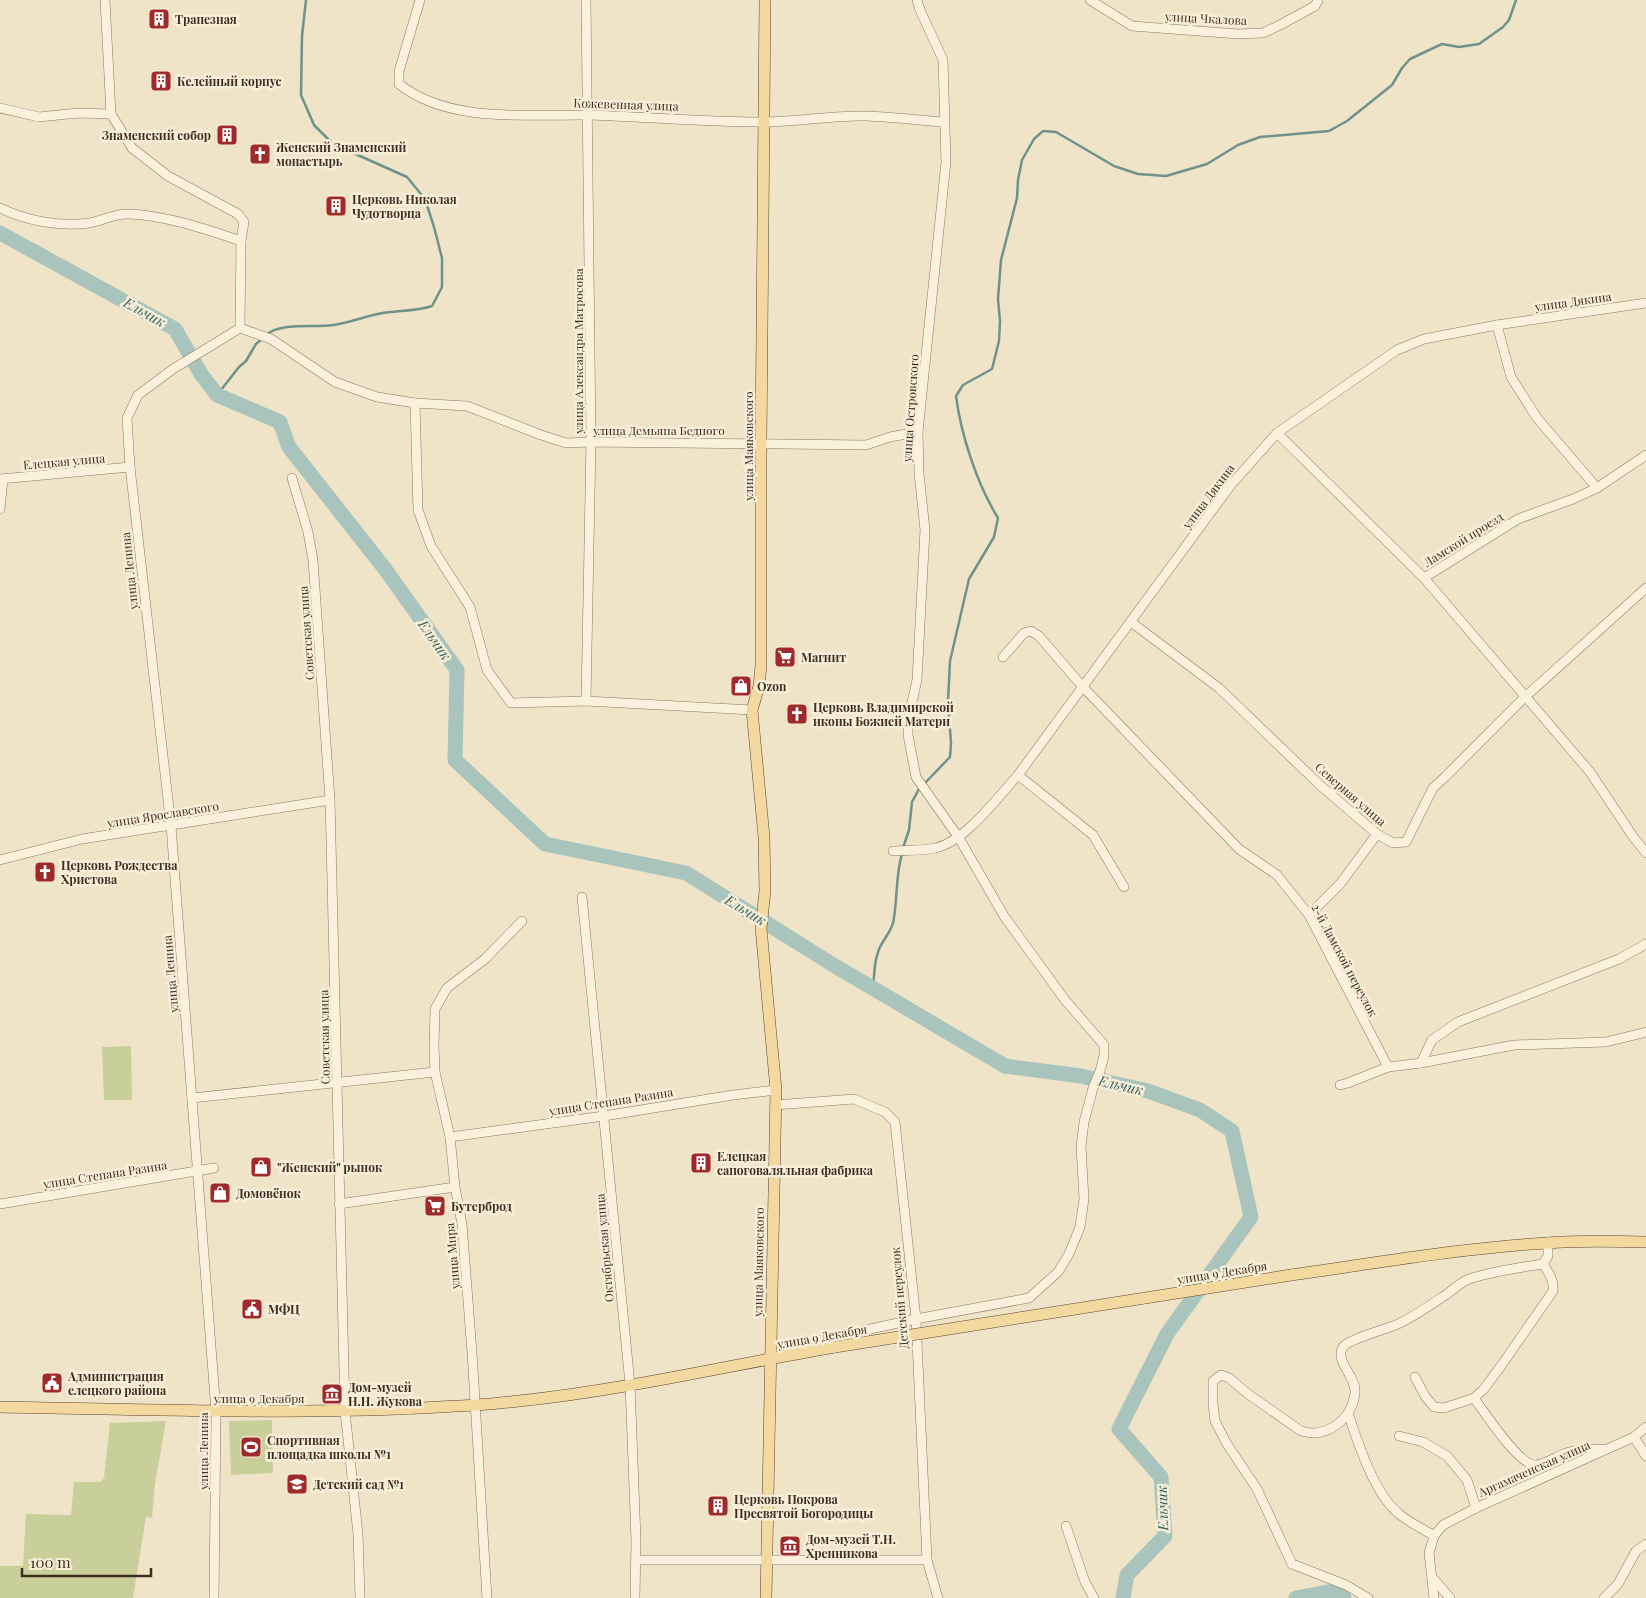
<svg xmlns="http://www.w3.org/2000/svg" width="1646" height="1598" viewBox="0 0 1646 1598" font-family="'Playfair Display',serif">
<rect width="100%" height="100%" fill="#f0e4c8"/>
<g fill="#c9cf9b">
<polygon points="131,1046 132,1100 104,1100 102,1047"/>
<polygon points="272,1420 273,1473 231,1475 229,1421"/>
<polygon points="166,1421 155,1484 152,1518 146,1517 133,1598 0,1598 0,1566 23,1566 26,1514 71,1515 74,1482 101,1482 104,1477 110,1423"/>
</g>
<g fill="none" stroke-linecap="round" stroke-linejoin="round">
<g stroke="#6f938a" stroke-width="2.5">
<path d="M266,335c14,-13 48,-7 67,-10 15,-2 30,-8 45,-11 19,-4 36,-2 54,-8l10,-19v-29l-8,-31 -9,-28 -18,-22 -74,-33 -19,-19 -13,-30 1,-59 4,-36"/>
<polyline points="217,395 239,367 246,361 256,344 262,339"/>
<path d="M925,783l25,-26 1,-14 -3,-42 2,-40 19,-82 25,-42 4,-19c-21,-34 -37,-83 -42,-122l7,-11 29,-16 7,-28 1,-20 -2,-22 3,-39 16,-62 1,-18 4,-20 12,-21 9,-8 13,1 58,34 24,8 28,2 41,-12 31,-19 22,-8 69,-6 18,-10 45,-36 10,-17 8,-9 32,-15 17,3 20,-3 24,-17 6,-7 7,-20"/>
<polyline points="903,848 909,830 912,802 920,787"/>
<path d="M874,989c-1,-13 1,-31 6,-42 4,-8 11,-16 13,-24 5,-23 2,-46 9,-69"/>
</g>
<g stroke="#a9c4bc" stroke-width="15">
<polyline points="0,233 175,329 201,374 217,395 280,422 289,447 385,569 457,670 455,760 545,844 686,873 835,966 1005,1066 1081,1076 1148,1091 1200,1110 1232,1131 1251,1217 1167,1334 1119,1429 1161,1477 1165,1536 1127,1575 1123,1598"/>
<polyline points="1296,1598 1333,1591 1344,1598"/>
</g>
<g stroke="#8d765c" stroke-width="10">
<g id="minor">
<polyline points="105,0 111,114 132,148 168,176 238,214 244,222 241,241 240,328 173,369 138,395 127,418 130,467 171,826 216,1412 214,1598"/>
<path d="M420,0l-21,71v13c50,40 130,30 191,31 57,2 116,7 174,7 33,0 68,-7 102,-6 26,1 52,4 79,6"/>
<polyline points="1090,0 1132,26 1238,34 1263,33 1280,25 1315,6 1318,0"/>
<polyline points="0,108 39,117 78,113 111,114"/>
<path d="M0,208c27,13 60,19 89,15 15,-2 24,-10 41,-9 38,2 75,15 111,27"/>
<polyline points="1497,325 1511,377 1537,418 1597,488"/>
<polyline points="240,328 271,339 335,382 377,397 415,403 467,406 541,435 566,443 591,442 866,445 890,437 918,432"/>
<polyline points="415,403 418,510 431,546 470,607 487,670 511,703 586,701 752,710"/>
<polyline points="1277,433 1424,578 1518,519 1573,499 1597,488 1646,455"/>
<polyline points="292,478 308,532 313,560 330,800 345,1411 358,1534 360,1598"/>
<polyline points="0,479 130,467"/>
<polyline points="0,509 3,479"/>
<polyline points="1424,578 1590,772 1634,838 1646,853"/>
<polyline points="1131,622 1219,688 1321,786 1377,834 1393,843 1406,842 1433,788 1445,777 1525,697 1646,588"/>
<polyline points="1003,657 1024,633 1031,631 1039,636 1082,686 1239,849 1277,875 1309,915 1388,1067 1421,1063 1514,1045 1606,1042 1646,1032"/>
<polyline points="586,701 591,442 586,0"/>
<polyline points="1018,775 1093,835 1124,887"/>
<path d="M893,851c13,-1 29,0 42,-3 30,-6 63,-51 83,-73l212,-289 47,-53 120,-83 27,-11 73,-14 149,-22"/>
<polyline points="0,860 82,839 330,800"/>
<polyline points="582,897 630,1384 636,1540 635,1598"/>
<polyline points="1309,915 1340,884 1377,834"/>
<polyline points="1421,1063 1432,1040 1458,1022 1619,959 1646,944"/>
<polyline points="1340,1085 1348,1083 1388,1067"/>
<polyline points="192,1098 435,1072"/>
<polyline points="775,1105 854,1099 885,1112 895,1122 916,1319 927,1560 938,1598"/>
<polyline points="450,1137 604,1116 733,1095 776,1090"/>
<polyline points="0,1204 214,1168"/>
<polyline points="339,1204 455,1187"/>
<polyline points="789,1352 811,1342 916,1319 1029,1298 1058,1272 1069,1254 1080,1227 1084,1199 1081,1147 1084,1122 1093,1088 1100,1071 1104,1056 1104,1045 1065,1000 1004,916 959,838 916,777 908,735 908,720 917,680 925,530 919,473 918,432 946,162 943,60 920,10 917,0"/>
<path d="M1415,1377l10,19 9,11 10,1 30,-10 9,-8 18,-24 52,-75c1,-11 -4,-18 -10,-27"/>
<path d="M1474,1398c11,15 45,68 62,67 11,-1 22,-10 33,-13 11,-3 23,-3 35,-3"/>
<path d="M1348,1413c10,30 26,80 50,100 10,9 24,15 36,23"/>
<polyline points="1399,1436 1423,1442 1447,1456 1467,1480 1476,1508"/>
<polyline points="1634,1437 1646,1456"/>
<polyline points="1066,1526 1085,1582 1094,1598"/>
<polyline points="636,1560 927,1560"/>
<polyline points="1432,1577 1450,1598"/>
<polyline points="487,1598 472,1352 462,1224 455,1187 450,1137 435,1072 434,1046 435,1009 447,988 485,959 522,921"/>
<path d="M1368,1598l-22,-13 -54,-21 -35,-75 -30,-45 -12,-23 -2,-17v-23l8,-6 8,3 19,16 53,37c26,8 51,-12 54,-38 2,-16 -21,-32 -12,-46 6,-8 44,-18 55,-23 17,-8 34,-20 49,-30 7,-5 14,-12 22,-15 24,-8 49,-11 74,-15l5,-8v-14"/>
<polyline points="1434,1598 1429,1553 1434,1536 1443,1525 1476,1508 1634,1437 1646,1427"/>
<polyline points="1604,1598 1618,1584 1636,1551 1646,1544"/>
</g>
</g>
<g stroke="#5b4430" stroke-width="12">
<g id="major">
<polyline points="765,0 761,443 761,665 759,686 752,710 764,837 765,891 761,928 776,1090 766,1598"/>
<path d="M1291,1275c85,-12 170,-27 256,-32 33,-3 66,-2 99,-1"/>
<path d="M0,1407c133,2 264,7 397,2 41,-2 81,-3 122,-8 106,-11 211,-36 316,-54"/>
</g>
</g>
<use href="#minor" stroke="#faf1dc" stroke-width="9"/>
<use href="#major" stroke="#f3d9a0" stroke-width="11"/>
<g stroke="#5b4430" stroke-width="12" stroke-linecap="butt">
<polyline id="major-bridge" points="835,1347 1291,1275"/>
</g>
<use href="#major-bridge" stroke="#f3d9a0" stroke-width="11"/>
</g>
<defs>
<g id="building-square" transform="scale(1.125)"><rect x="-9" y="-9" width="18" height="18" rx="4" fill="#9e2a2b" stroke="#f7eed8"/><path d="M-4-6H4V6H1V3H-1V6H-4ZM-2.5-4.3h1.7v1.8h-1.7ZM.8-4.3h1.7v1.8H.8ZM-2.5-1h1.7V.8h-1.7ZM.8-1h1.7V.8H.8Z" fill="#fff"/></g>
<g id="church-square" transform="scale(1.125)"><rect x="-9" y="-9" width="18" height="18" rx="4" fill="#9e2a2b" stroke="#f7eed8"/><path d="M-1.2-6h2.4v3.5h3.3v2.4h-3.3V6h-2.4V-.1h-3.3v-2.4h3.3Z" fill="#fff"/></g>
<g id="supermarket-square" transform="scale(1.125)"><rect x="-9" y="-9" width="18" height="18" rx="4" fill="#9e2a2b" stroke="#f7eed8"/><path d="M-6-5.5h2.5l.6 2H6L4.5 2H-2.5L-4.4-4H-6ZM-1.5 3.2a1.3 1.3 0 1 0 .1 0ZM3 3.2a1.3 1.3 0 1 0 .1 0Z" fill="#fff"/></g>
<g id="shop-square" transform="scale(1.125)"><rect x="-9" y="-9" width="18" height="18" rx="4" fill="#9e2a2b" stroke="#f7eed8"/><path d="M-5-2.5h2.3a2.7 3.5 0 0 1 5.4 0H5L5.5 6h-11ZM-1.5-2.5h3a1.5 2.3 0 0 0-3 0Z" fill="#fff"/></g>
<g id="civic-square" transform="scale(1.125)"><rect x="-9" y="-9" width="18" height="18" rx="4" fill="#9e2a2b" stroke="#f7eed8"/><path d="M-.6-6.5H3V-4.5H.6V-3L4-1V1h2V6H-6V1h2V-1L-.6-3ZM-1.2 2.5V6h2.4V2.5Z" fill="#fff"/></g>
<g id="museum-square" transform="scale(1.125)"><rect x="-9" y="-9" width="18" height="18" rx="4" fill="#9e2a2b" stroke="#f7eed8"/><path d="M0-6L6-3V-2H-6V-3ZM-5-1h2V3h-2ZM-1-1h2V3h-2ZM3-1h2V3H3ZM-6 4H6V6H-6Z" fill="#fff"/></g>
<g id="stadium-square" transform="scale(1.125)"><rect x="-9" y="-9" width="18" height="18" rx="4" fill="#9e2a2b" stroke="#f7eed8"/><path d="M0-5a6.5 5 0 1 0 0 10a6.5 5 0 1 0 0-10ZM-3.5-1.8h7v3.6h-7Z" fill="#fff"/></g>
<g id="school-square" transform="scale(1.125)"><rect x="-9" y="-9" width="18" height="18" rx="4" fill="#9e2a2b" stroke="#f7eed8"/><path d="M0-5L7-2L0 1L-7-2ZM-4 1L0 2.5L4 1V4Q0 6-4 4Z" fill="#fff"/></g>
</defs>
<g fill-rule="evenodd">
<use href="#building-square" x="159" y="19"/>
<use href="#building-square" x="161" y="81"/>
<use href="#building-square" x="227" y="135"/>
<use href="#church-square" x="260" y="154"/>
<use href="#building-square" x="336" y="206"/>
<use href="#supermarket-square" x="785" y="657"/>
<use href="#shop-square" x="741" y="686"/>
<use href="#church-square" x="797" y="714"/>
<use href="#church-square" x="45" y="872"/>
<use href="#building-square" x="701" y="1163"/>
<use href="#shop-square" x="261" y="1167"/>
<use href="#shop-square" x="220" y="1193"/>
<use href="#supermarket-square" x="435" y="1206"/>
<use href="#civic-square" x="252" y="1309"/>
<use href="#civic-square" x="52" y="1383"/>
<use href="#museum-square" x="332" y="1394"/>
<use href="#stadium-square" x="251" y="1447"/>
<use href="#school-square" x="297" y="1484"/>
<use href="#building-square" x="718" y="1506"/>
<use href="#museum-square" x="790" y="1546"/>
</g>
<g text-anchor="middle" dominant-baseline="central" stroke-width="5" stroke-linejoin="round" paint-order="stroke">
<g font-size="12" fill="#3d2e20" stroke="#f7eed8">
<text transform="translate(1206 18) rotate(3)">улица Чкалова</text>
<text transform="translate(626 104) rotate(2)">Кожевенная улица</text>
<text transform="translate(1573 301) rotate(-8)">улица Дякина</text>
<text transform="translate(578 351) rotate(-90)">улица Александра Матросова</text>
<text transform="translate(910 408) rotate(-86)">улица Островского</text>
<text x="659" y="430">улица Демьяна Бедного</text>
<text transform="translate(748 446) rotate(-90)">улица Маяковского</text>
<text transform="translate(64 461) rotate(-5)">Елецкая улица</text>
<text transform="translate(1208 496) rotate(-53)">улица Дякина</text>
<text transform="translate(1463 539) rotate(-32)">Ламской проезд</text>
<text transform="translate(129 571) rotate(-96)">улица Ленина</text>
<text transform="translate(306 633) rotate(-94)">Советская улица</text>
<text transform="translate(1351 794) rotate(41)">Северная улица</text>
<text transform="translate(163 814) rotate(-9)">улица Ярославского</text>
<text transform="translate(1345 960) rotate(62)">2-й Ламской переулок</text>
<text transform="translate(170 974) rotate(-95)">улица Ленина</text>
<text transform="translate(324 1037) rotate(-91)">Советская улица</text>
<text transform="translate(611 1101) rotate(-9)">улица Степана Разина</text>
<text transform="translate(105 1174) rotate(-9)">улица Степана Разина</text>
<text transform="translate(604 1248) rotate(-95)">Октябрьская улица</text>
<text transform="translate(452 1256) rotate(-95)">улица Мира</text>
<text transform="translate(758 1262) rotate(-89)">улица Маяковского</text>
<text transform="translate(1222 1272) rotate(-9)">улица 9 Декабря</text>
<text transform="translate(899 1298) rotate(-95)">Детский переулок</text>
<text transform="translate(822 1336) rotate(-10)">улица 9 Декабря</text>
<text x="259" y="1398">улица 9 Декабря</text>
<text transform="translate(203 1451) rotate(-90)">улица Ленина</text>
<text transform="translate(1534 1468) rotate(-24)">Аргамаченская улица</text>
</g>
<g font-size="12" font-weight="bold" fill="#3d2e20" stroke="#f7eed8" text-anchor="start">
<text x="175" y="19">Трапезная</text>
<text x="177" y="81">Келейный корпус</text>
<text x="211" y="135" text-anchor="end">Знаменский собор</text>
<text x="276" y="147">Женский Знаменский<tspan x="276" dy="14">монастырь</tspan></text>
<text x="352" y="199">Церковь Николая<tspan x="352" dy="14">Чудотворца</tspan></text>
<text x="801" y="657">Магнит</text>
<text x="757" y="686">Ozon</text>
<text x="813" y="707">Церковь Владимирской<tspan x="813" dy="14">иконы Божией Матери</tspan></text>
<text x="61" y="865">Церковь Рождества<tspan x="61" dy="14">Христова</tspan></text>
<text x="717" y="1156">Елецкая<tspan x="717" dy="14">сапоговаляльная фабрика</tspan></text>
<text x="277" y="1167">"Женский" рынок</text>
<text x="236" y="1193">Домовёнок</text>
<text x="451" y="1206">Бутерброд</text>
<text x="268" y="1309">МФЦ</text>
<text x="68" y="1376">Администрация<tspan x="68" dy="14">елецкого района</tspan></text>
<text x="348" y="1387">Дом-музей<tspan x="348" dy="14">Н.Н. Жукова</tspan></text>
<text x="267" y="1440">Спортивная<tspan x="267" dy="14">площадка школы №1</tspan></text>
<text x="313" y="1484">Детский сад №1</text>
<text x="734" y="1499">Церковь Покрова<tspan x="734" dy="14">Пресвятой Богородицы</tspan></text>
<text x="806" y="1539">Дом-музей Т.Н.<tspan x="806" dy="14">Хренникова</tspan></text>
</g>
<g font-size="14" font-style="italic" fill="#2f5d5a" stroke="#f7eed8">
<text transform="translate(145 312) rotate(29)">Ельчик</text>
<text transform="translate(435 640) rotate(55)">Ельчик</text>
<text transform="translate(746 910) rotate(31)">Ельчик</text>
<text transform="translate(1121 1085) rotate(13)">Ельчик</text>
<text transform="translate(1162 1508) rotate(-92)">Ельчик</text>
</g>
</g>
<path d="M22 1568v8h129v-8" fill="none" stroke="#3d2e20" stroke-width="2.5"/>
<text x="30" y="1568" font-size="15" fill="#3d2e20" stroke="#f7eed8" stroke-width="4" paint-order="stroke">100 m</text>
</svg>
